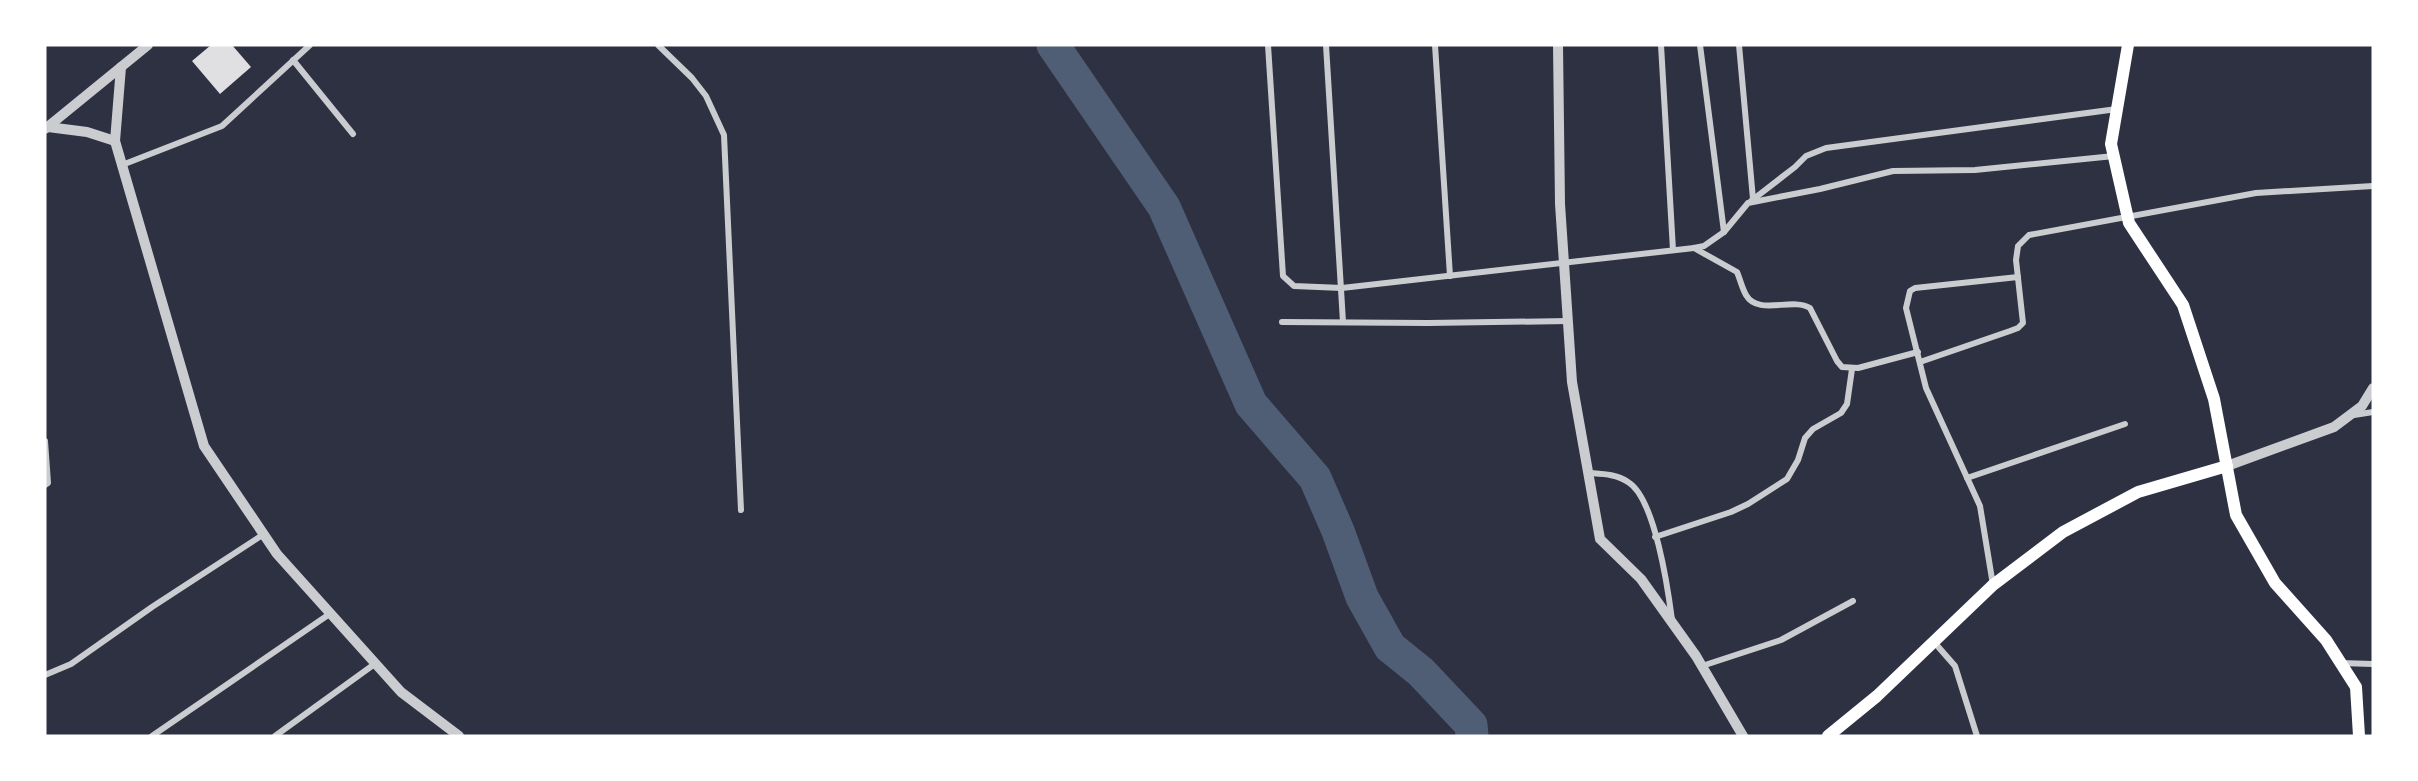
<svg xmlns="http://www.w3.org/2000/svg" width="2418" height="781" viewBox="0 0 2418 781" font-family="Figtree,sans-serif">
<rect width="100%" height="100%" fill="#2d3142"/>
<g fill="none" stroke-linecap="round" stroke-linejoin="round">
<polyline stroke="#4f5d75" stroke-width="33" points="1053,45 1164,207 1251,404 1315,478 1338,531 1362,597 1390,647 1421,672 1471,725 1472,736"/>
</g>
<polygon fill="#e0e0e3" points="211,45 232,45 251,67 220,94 192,61"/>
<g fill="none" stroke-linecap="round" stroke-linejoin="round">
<g stroke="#caccd0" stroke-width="6">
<polyline points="658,45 692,78 706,96 724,135 741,510"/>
<polyline points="1268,45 1283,276 1294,286 1342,288 1694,248 1704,246 1724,232"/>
<polyline points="1326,45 1343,322"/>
<polyline points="1435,45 1450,276"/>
<polyline points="1661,45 1673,250"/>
<polyline points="1700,45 1724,232 1748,203 1820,189 1893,171 1975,170 2114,156"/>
<polyline points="1739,45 1753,199"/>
<polyline points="293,60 353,134"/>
<polyline points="122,165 222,126 310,45"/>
<polyline points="1751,201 1795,167 1806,156 1826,148 2117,109"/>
<path d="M1694,248l43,24c3,7 5,16 9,23 12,21 46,2 64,13l27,53 5,6 16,1 60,-16"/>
<polyline points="1282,322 1428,323 1568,321"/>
<polyline points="1920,362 2010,331 2018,328 2023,323 2016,260 2018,246 2029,235 2256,193 2373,186"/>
<polyline points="2354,415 2373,412"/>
<polyline points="45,441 48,483 45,485"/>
<path d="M1589,473c14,1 27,1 39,9 27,16 40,107 44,138"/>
<polyline points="1967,478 2125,424"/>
<polyline points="1655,537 1731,512 1748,504 1787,479 1798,460 1805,438 1813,429 1841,413 1847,404 1852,369"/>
<polyline points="1993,585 1980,506 1926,388 1906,308 1910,291 1915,288 2018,277"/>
<polyline points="1934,642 1955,666 1977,736"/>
<polyline points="2340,663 2373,664"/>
<polyline points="1702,666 1781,640 1853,601"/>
<polyline points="45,675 71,664 152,607 264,534"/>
<polyline points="152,736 331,613"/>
<polyline points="275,736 376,663"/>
</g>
<g stroke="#caccd0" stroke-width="10">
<polyline points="1558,45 1560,204 1572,382 1600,539 1641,579 1696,656 1743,736"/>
<polyline points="121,67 115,141 204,446 277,554 401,692 459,736"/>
<polyline points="48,127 87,132 115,141"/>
<polyline points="45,129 148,45"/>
<polyline points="2227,466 2334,427 2362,406 2373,388"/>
</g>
<g stroke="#fff" stroke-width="12">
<polyline points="2128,45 2111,144 2129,223 2183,305 2214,399 2236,515 2275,583 2326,640 2356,687 2359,736"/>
<polyline points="1828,736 1877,696 1993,585 2063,532 2138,492 2227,466"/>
</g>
</g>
<rect width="2418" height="781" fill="none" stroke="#ffffff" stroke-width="93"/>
</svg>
